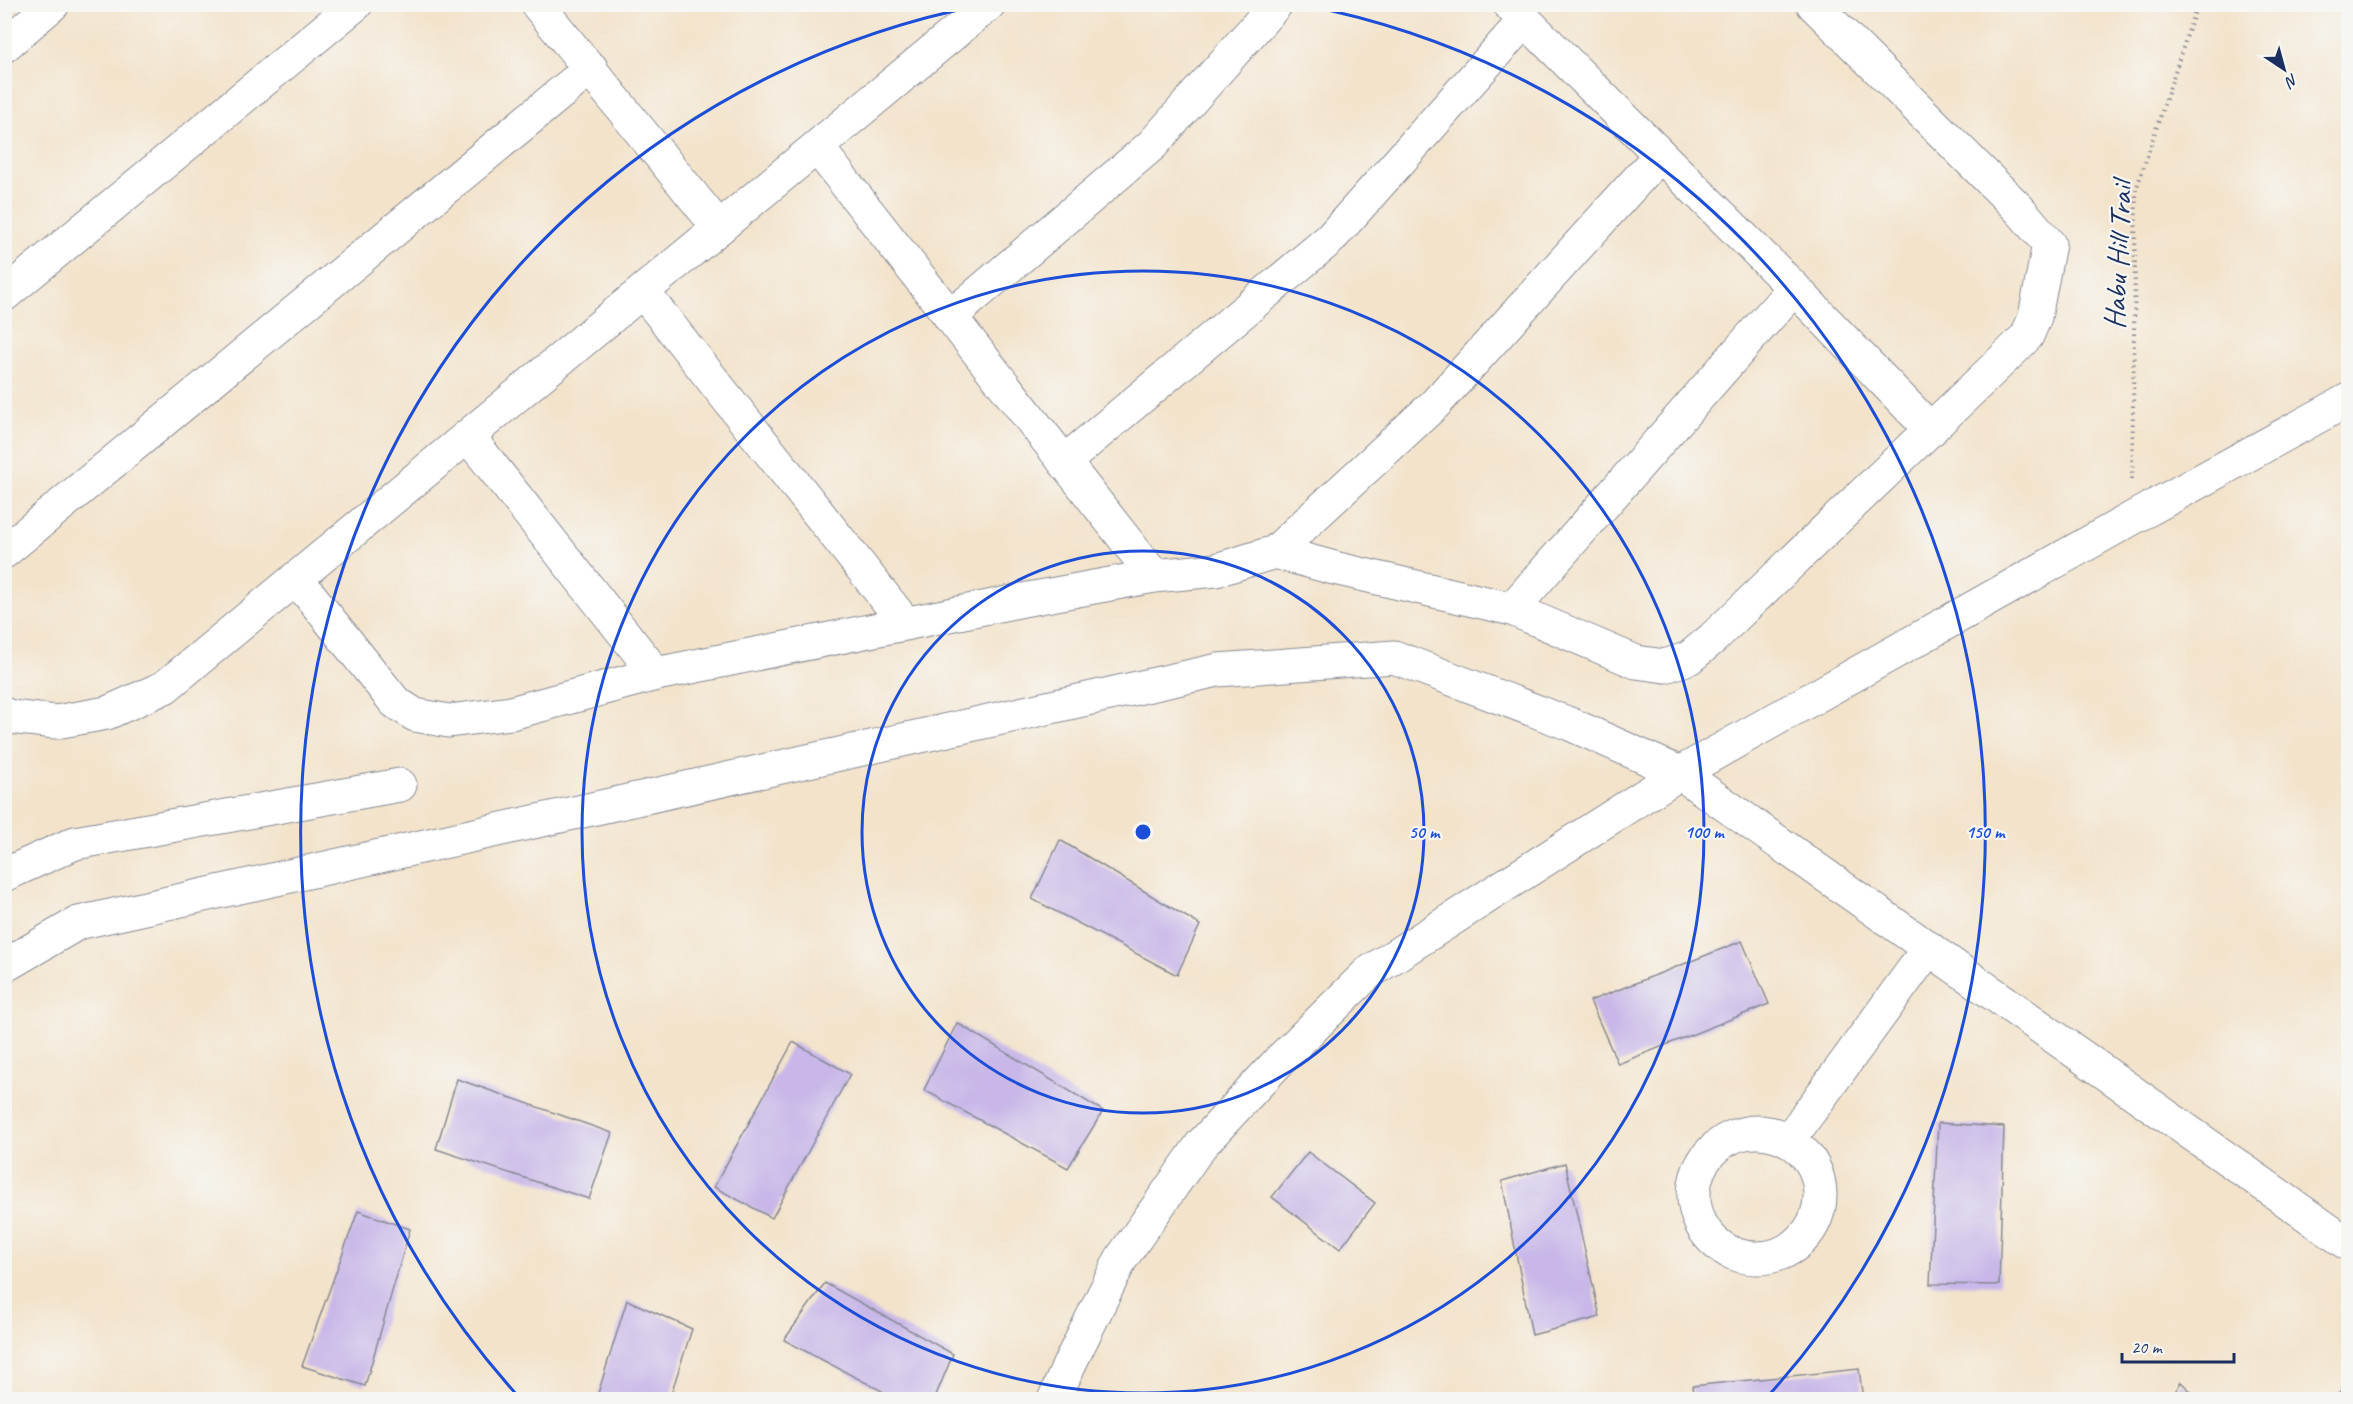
<svg xmlns="http://www.w3.org/2000/svg" width="2353" height="1404" viewBox="0 0 2353 1404" font-family="Caveat,sans-serif">
<rect width="100%" height="100%" fill="#f6f6f2"/>
<filter id="ink" filterUnits="userSpaceOnUse"><feTurbulence type="fractalNoise" baseFrequency=".0167" numOctaves="2"/><feDisplacementMap in="SourceGraphic" scale="12" xChannelSelector="R" yChannelSelector="G"/><feConvolveMatrix kernelMatrix="1 2 1 2 8 2 1 2 1" color-interpolation-filters="sRGB"/></filter>
<filter id="wash" filterUnits="userSpaceOnUse"><feTurbulence type="fractalNoise" baseFrequency=".008" numOctaves="4" result="noise"/><feDisplacementMap in="SourceGraphic" scale="24" xChannelSelector="R" yChannelSelector="G"/><feGaussianBlur stdDeviation="1.35" result="paint"/><feColorMatrix in="noise" values="0 0 0 0 0 0 0 0 0 0 0 0 0 0 0 0 0 1.4 0 .05"/><feComposite in="paint" operator="in"/></filter>
<g filter="url(#wash)">
<rect width="100%" height="100%" fill="#f3e3cb"/>
<g id="blocks">
<g fill="#c8b7e8">
<polygon points="1060,840 1200,925 1177,975 1032,899"/>
<polygon points="1742,941 1769,1004 1618,1064 1590,1001"/>
<polygon points="957,1023 1103,1111 1068,1168 924,1090"/>
<polygon points="793,1042 850,1074 772,1218 714,1187"/>
<polygon points="457,1079 612,1133 589,1199 436,1149"/>
<polygon points="1938,1123 2004,1127 1999,1285 1930,1284"/>
<polygon points="1308,1152 1375,1203 1340,1249 1272,1197"/>
<polygon points="1565,1163 1600,1317 1532,1335 1502,1181"/>
<polygon points="358,1211 410,1229 365,1386 302,1366"/>
<polygon points="825,1283 953,1354 934,1400 899,1400 784,1340"/>
<polygon points="627,1300 692,1329 669,1400 596,1400"/>
<polygon points="1859,1369 1863,1400 1694,1400 1692,1386"/>
<polygon points="2181,1382 2200,1400 2170,1400"/>
<polygon points="2343,1387 2348,1391 2348,1400 2335,1400"/>
</g>
</g>
</g>
<g filter="url(#ink)">
<use href="#blocks" fill-opacity="0" stroke="#878994" stroke-width="1.5"/>
<g fill="none" stroke-linecap="round" stroke-linejoin="round">
<g stroke="#878994" stroke-width="35">
<g id="minor">
<polyline points="537,4 719,228"/>
<polyline points="1510,5 1794,288 1931,430"/>
<polyline points="4,46 53,4"/>
<polyline points="817,147 1154,576"/>
<polyline points="643,292 906,624"/>
<polyline points="4,295 356,4"/>
<polyline points="950,317 1152,145 1276,4"/>
<polyline points="468,436 656,674"/>
<polyline points="1064,462 1330,239 1525,20"/>
<polyline points="4,552 591,68"/>
<polyline points="1275,552 1334,568 1512,609 1636,662 1665,666 1689,658 1712,639 2013,350 2027,336 2035,317 2049,244 2020,210 1813,4"/>
<polyline points="296,578 395,702 415,715 449,721 511,713 656,674 1023,600 1154,576 1216,570 1275,552 1435,404 1660,155"/>
<polyline points="1512,609 1794,288"/>
<polyline points="4,714 10,717 56,722 107,713 165,687 989,4"/>
<polyline points="4,875 75,843 400,785"/>
<polyline points="4,966 78,923 1218,670 1394,657 1570,724 1680,773 2348,1244"/>
<circle cx="1757" cy="1195" r="63"/>
<polyline points="1789,1140 1929,948"/>
<polyline points="1054,1400 1069,1365 1121,1259 1201,1145 1280,1060 1368,973 1680,773 2131,519 2348,400"/>
</g>
</g>
<polyline stroke="#878994" stroke-width="4" stroke-dasharray="1.5 4.5" stroke-linecap="butt" points="2132,479 2136,190 2194,14 2200,4"/>
<use href="#minor" stroke="#fff" stroke-width="33"/>
</g>
</g>
<g fill="none" stroke="#1d4ed8" stroke-width="3">
<circle cx="1143" cy="832" r="281"/>
<circle cx="1143" cy="832" r="561"/>
<path d="M517 1395A842 842 0 0 1 982 5M1304 5A842 842 0 0 1 1769 1395"/>
</g>
<g text-anchor="middle" dominant-baseline="central" stroke-width="4.5" stroke-linejoin="round" paint-order="stroke">
<g font-size="30" fill="#1b2f5e" stroke="#f6f6f2">
<text transform="translate(2118 255) rotate(-87)">Habu Hill Trail</text>
</g>
</g>
<circle cx="1143" cy="832" r="9" fill="#1d4ed8" stroke="#f6f6f2" stroke-width="3"/>
<g font-size="18" text-anchor="middle" font-weight="bold" fill="#1d4ed8" stroke="#f6f6f2" stroke-width="4.5" stroke-linejoin="round" paint-order="stroke">
<text x="1424" y="838">50 m</text>
<text x="1704" y="838">100 m</text>
<text x="1985" y="838">150 m</text>
</g>
<rect width="2353" height="1404" fill="none" stroke="#f6f6f2" stroke-width="24"/>
<g transform="translate(2284 69) rotate(144)" stroke="#f6f6f2" stroke-width="4.5" paint-order="stroke">
<path d="M0-4.5L10 22L0 15L-10 22Z" fill="#1b2f5e"/>
<text y="-9" font-size="16" font-weight="bold" text-anchor="middle" fill="#1b2f5e">N</text>
</g>
<path d="M2122 1353v9h112v-9" fill="none" stroke="#1b2f5e" stroke-width="3"/>
<text x="2131" y="1353" font-size="18" fill="#1b2f5e" stroke="#f6f6f2" stroke-width="4.5" paint-order="stroke">20 m</text>
</svg>
